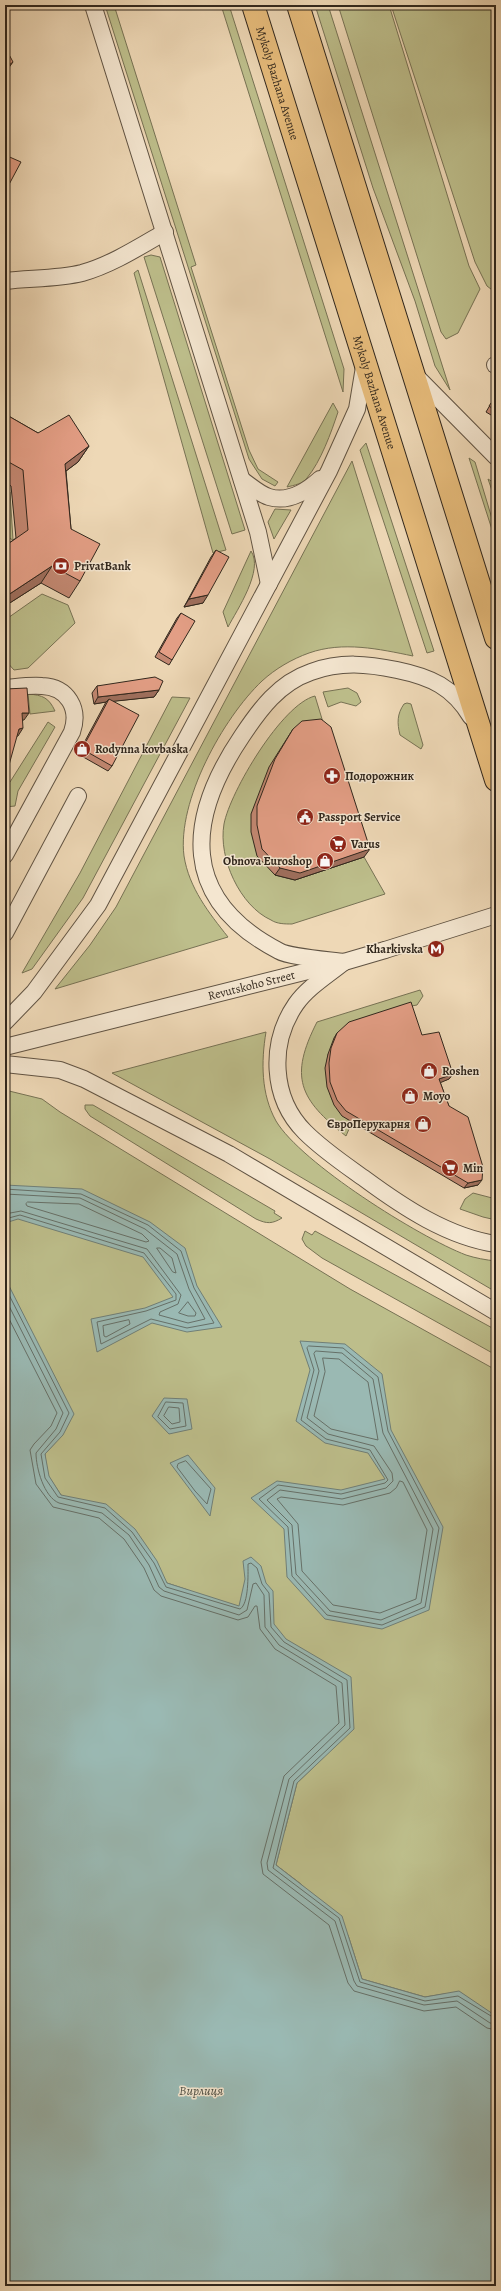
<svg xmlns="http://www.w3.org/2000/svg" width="501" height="2291" viewBox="0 0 501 2291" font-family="Alegreya,serif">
<rect width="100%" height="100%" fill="#eed8b6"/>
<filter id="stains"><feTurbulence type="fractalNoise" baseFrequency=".005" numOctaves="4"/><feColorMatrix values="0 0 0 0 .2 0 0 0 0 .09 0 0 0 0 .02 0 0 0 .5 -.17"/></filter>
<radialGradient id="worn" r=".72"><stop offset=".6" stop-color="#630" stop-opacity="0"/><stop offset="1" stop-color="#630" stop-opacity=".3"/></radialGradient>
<g fill="#bdbe8b" stroke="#777254">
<polygon points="105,5 114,5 196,265 191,267 249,450 258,469 278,482 275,486 262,479 249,459"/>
<polygon points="221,5 229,5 344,369 343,392"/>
<polygon points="315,5 328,5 450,390 435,366 415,301 373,188"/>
<polygon points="338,5 389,5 469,266 480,289 458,333 446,339 441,332"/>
<polygon points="391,5 496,5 496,293 487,286 475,262"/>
<polygon points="151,255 160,257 245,530 232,534 144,257"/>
<polygon points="138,270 226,550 213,553 134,273"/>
<path d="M333,403l5,9c-7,21 -17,49 -31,66 -5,6 -12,7 -20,9z"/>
<polygon points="366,443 434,651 427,653 360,450"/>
<polygon points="469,458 475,462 496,532 496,542"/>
<path d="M352,461l61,195c-34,-7 -70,-15 -104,-3 -17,6 -34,16 -47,28 -39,37 -85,120 -78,175 5,32 25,57 44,81l-173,52 35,-44 26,-38z"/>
<polygon points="488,479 496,484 496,502"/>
<polygon points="10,492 13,540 5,536 5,496"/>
<polygon points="275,509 291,510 274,539 268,522"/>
<path d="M251,551c13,19 -14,59 -23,76l-5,-15z"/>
<polygon points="42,594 68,605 75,623 28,668 14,670 5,660 5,620"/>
<polygon points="348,688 357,693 361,702 356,706 341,702 328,707 323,692"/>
<path d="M28,694c15,1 21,4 27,17l-25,3z"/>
<path d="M315,696l49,161 21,37 -93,30c-7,0 -15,0 -21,-4 -31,-14 -53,-62 -47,-96 6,-32 58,-120 91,-128z"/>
<polygon points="172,697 190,698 83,898 32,969 22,973 80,873"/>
<path d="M407,703l4,1 12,41 -2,4 -21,-14c-3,-12 -3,-21 4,-31z"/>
<polygon points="48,722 55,727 18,791 15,806 5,807 5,785 10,782"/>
<path d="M420,990l3,6 -6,9 -11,2 -78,47c-4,25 0,54 24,68l-6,14c-47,-37 -57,-59 -29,-114z"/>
<path d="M266,1032c-5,30 -5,62 10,89 25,42 143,116 190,134 9,3 20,5 30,6v31l-226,-133 -158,-86z"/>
<polygon points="5,1090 42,1099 60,1112 350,1289 496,1370 496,2025 444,1994 425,1997 362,1979 348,1935 301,1884 276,1865 280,1849 277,1844 285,1830 297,1783 324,1757 188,1590 167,1583 61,1495 47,1474 45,1454 56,1442 5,1289"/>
<path d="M85,1105h8l182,106 -1,2 8,5c-10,6 -15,6 -26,1l-166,-103 -5,-7z"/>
<polygon points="473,1193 496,1199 496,1220 483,1217 460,1209 465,1199"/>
<polygon points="305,1231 312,1235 315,1231 496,1330 496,1355 322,1258 306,1246 302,1239"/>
</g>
<g fill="#9ab9b3" stroke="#707f77">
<polygon points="5,1185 82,1189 150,1222 185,1248 197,1286 222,1327 187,1332 152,1323 97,1352 91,1319 145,1308 173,1297 143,1257 18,1219 5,1223"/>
<polygon points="5,1278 74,1414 63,1435 45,1454 49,1476 61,1495 106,1504 135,1529 157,1561 167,1583 239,1606 245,1579 243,1561 251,1557 261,1566 266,1583 273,1591 274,1624 286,1639 351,1677 354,1729 297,1783 276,1865 342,1916 362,1979 425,1997 459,1991 496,2016 496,2286 5,2286"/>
<polygon points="300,1341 345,1344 382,1374 391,1430 443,1527 429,1610 382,1629 325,1619 287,1577 284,1529 251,1498 277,1481 341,1490 385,1479 368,1453 325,1443 296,1421 310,1370"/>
<polygon points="164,1398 187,1399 192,1429 169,1434 152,1416"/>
<polygon points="188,1455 215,1488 210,1516 170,1463"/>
</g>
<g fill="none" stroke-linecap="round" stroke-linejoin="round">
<g stroke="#667068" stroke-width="1">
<polyline points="5,1189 81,1194 148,1225 181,1251 194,1288 214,1323 187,1328 151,1319 101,1344 97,1322 146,1311 176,1300 176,1294 144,1253 20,1215 5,1219"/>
<polyline points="5,1194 80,1198 145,1229 177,1254 189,1289 205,1319 188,1323 159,1315 160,1312 178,1304 181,1295 147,1249 21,1211 5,1214"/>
<polygon points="28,1202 79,1204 142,1234 149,1241 146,1242 27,1206 26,1204"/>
<polygon points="157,1248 160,1248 172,1258 176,1273 173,1272"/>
<path d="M5,1287l64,126 -9,19 -19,22 4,24 13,19 47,11 27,24 22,31 12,24 74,22c9,-5 8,-35 8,-45l3,-1 6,5 5,16 7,9 2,34 13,15 63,38 3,48 -56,53 -21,87 66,50 21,64 65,19 33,-5 38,23"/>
<path d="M5,1298l58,115 -7,16 -20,24c0,15 8,44 23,50l43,10 27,22 20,30 10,22 5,4 75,24 8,-5 6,-26 3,-1 8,12 1,32 14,18 63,38 3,42 -56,54 -22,84 1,7 67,51 19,60 3,5 67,19 33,-4 33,22 6,1"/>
<polygon points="188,1302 196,1313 195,1316 188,1316 179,1313"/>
<polyline points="5,1311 57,1413 51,1426 34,1444 30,1450 36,1484 53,1507 99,1518 124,1539 144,1568 154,1590 161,1596 238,1620 248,1617 255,1606 257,1606 260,1629 275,1649 336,1686 339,1723 284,1776 261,1862 263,1874 329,1925 348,1983 354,1991 424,2011 456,2007 487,2028 496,2030"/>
<polygon points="129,1320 130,1324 106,1337 104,1336 103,1326"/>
<polygon points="309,1346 343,1348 378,1377 388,1431 439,1528 425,1607 382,1625 327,1615 292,1576 288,1527 259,1499 278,1485 341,1494 385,1483 388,1480 370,1450 326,1439 301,1420 314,1370 307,1348"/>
<polygon points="316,1351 342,1353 373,1379 383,1433 433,1529 421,1603 381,1620 330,1611 296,1574 292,1525 267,1500 280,1490 342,1499 386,1488 393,1481 392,1473 374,1446 328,1434 307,1418 319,1371 314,1354"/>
<polygon points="323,1358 339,1359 368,1382 378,1440 331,1429 314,1416 325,1372"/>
<polygon points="166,1402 183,1403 186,1426 170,1429 158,1417"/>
<polygon points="169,1407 179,1408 180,1422 172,1424 164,1416"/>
<polygon points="186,1461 211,1489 207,1504 195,1491 177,1467 178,1464"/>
<polygon points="400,1481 403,1482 427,1530 416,1599 380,1613 333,1605 302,1571 298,1524 277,1499 281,1497 343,1505 390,1493 396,1488"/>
</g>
<g stroke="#605343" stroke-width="18">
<g id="minor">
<polyline points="93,5 258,532 269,584"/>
<path d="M5,281c25,-3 53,-2 77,-8 29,-8 57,-26 83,-41"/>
<polyline points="495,365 496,365"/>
<polyline points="416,376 496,457"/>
<path d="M242,480c8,5 17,14 27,17 20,6 38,-6 51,-18"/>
<path d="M5,688c12,-1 25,-3 37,-2 26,1 38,23 30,46l-67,123"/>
<polyline points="5,933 78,796"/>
<path d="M344,962c-14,-2 -55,-5 -65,-11 -100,-52 -93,-132 -37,-215 18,-27 37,-53 69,-64 30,-11 57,-8 86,-2 34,7 56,17 74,47"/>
<path d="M344,962c-16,13 -36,25 -48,42 -27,39 -25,94 9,128 18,18 39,32 60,47 38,28 83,58 131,65"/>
<polyline points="5,1022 34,992 98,905 329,471 357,409 364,367"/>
<path id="s1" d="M5,1047l339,-85 41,-12"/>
<polyline points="5,1064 60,1070 84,1079 229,1154 496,1312"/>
</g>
</g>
<g stroke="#31271d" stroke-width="24">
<g id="highway">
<path id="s2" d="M253,5l243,775"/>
<polyline points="298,5 496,638"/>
</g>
</g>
<use href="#minor" stroke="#f4e6d0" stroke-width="16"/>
<use href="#highway" stroke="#e7bc7b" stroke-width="22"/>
<g stroke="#605343" stroke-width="18" stroke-linecap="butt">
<polyline id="minor-bridge" points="385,950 496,915"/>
</g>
<use href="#minor-bridge" stroke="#f4e6d0" stroke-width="16"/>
</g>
<g fill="#c38872" stroke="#31271d">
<polygon points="496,395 496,418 486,412"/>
<polygon points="5,414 38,433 89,446 78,462 66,471 71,529 80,581 69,598 41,583 5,606 5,546 16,538 11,486 5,482"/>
<polygon points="216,550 203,603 184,607 211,557"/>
<polygon points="181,613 172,660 169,665 155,657 177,618"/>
<polygon points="97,686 159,690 154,697 114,701 112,766 108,771 78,754 106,702 94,704 92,693"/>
<polygon points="293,729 364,857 295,880 275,875 257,856 251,832 251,814 269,767"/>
<polygon points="337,1033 422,1035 453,1074 449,1079 440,1082 478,1185 464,1188 342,1116 334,1105 327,1087 325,1068 328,1054 334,1038"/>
</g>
<g fill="#9f6f5d" stroke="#31271d">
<polygon points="13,62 5,73 5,68"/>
<polygon points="89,446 78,462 54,480 65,464"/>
<polygon points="52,566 41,583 5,606 5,597"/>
<polygon points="208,595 203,603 184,607 189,599"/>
<polygon points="159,690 154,697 107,702 109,699 106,702 94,704 98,697"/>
<polygon points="22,713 29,713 24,720 16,721"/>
<polygon points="23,728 18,736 14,737 19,729"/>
<polygon points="370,849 364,857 295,880 275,875 280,868"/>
<polygon points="453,1074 449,1079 435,1085 439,1079"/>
<polygon points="482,1180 478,1185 464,1188 468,1183"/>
</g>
<g fill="#e39e85" stroke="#31271d">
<polygon points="5,47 13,62 5,68"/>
<polygon points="5,155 21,162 5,192"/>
<polygon points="496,396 496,411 489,406"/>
<polygon points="5,414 38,433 69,415 89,446 65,464 71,529 100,544 80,581 52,566 5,597 5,546 28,530 23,470 5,460"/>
<polygon points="216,550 229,557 208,595 189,599"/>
<polygon points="181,613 195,621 172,660 159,652"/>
<polygon points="155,677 163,681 159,690 98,697 97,686"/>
<polygon points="27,688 29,713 22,713 23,728 19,729 9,765 5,769 5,689"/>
<polygon points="109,699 139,715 112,766 82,749"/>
<polygon points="321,719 331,727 370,849 300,873 280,868 262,849 257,825 257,806 275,759 293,729 302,721"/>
<polygon points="411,1002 422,1035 439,1032 453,1074 439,1079 449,1106 468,1117 483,1167 482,1180 468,1183 346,1111 337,1100 330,1082 329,1063 331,1048 337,1033 349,1022"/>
</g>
<defs>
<g id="bank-disc" transform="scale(0.9)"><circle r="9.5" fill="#8f2418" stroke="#f4e6d0"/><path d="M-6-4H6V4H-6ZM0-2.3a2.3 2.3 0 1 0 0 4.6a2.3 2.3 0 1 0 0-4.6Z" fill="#fff"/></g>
<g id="shop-disc" transform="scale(0.9)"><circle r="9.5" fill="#8f2418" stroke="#f4e6d0"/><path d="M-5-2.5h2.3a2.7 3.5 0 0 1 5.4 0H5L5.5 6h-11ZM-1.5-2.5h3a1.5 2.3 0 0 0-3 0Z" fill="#fff"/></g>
<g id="pharmacy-disc" transform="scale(0.9)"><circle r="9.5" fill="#8f2418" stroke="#f4e6d0"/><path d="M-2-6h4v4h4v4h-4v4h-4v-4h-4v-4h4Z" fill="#fff"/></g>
<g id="civic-disc" transform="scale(0.9)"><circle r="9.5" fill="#8f2418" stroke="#f4e6d0"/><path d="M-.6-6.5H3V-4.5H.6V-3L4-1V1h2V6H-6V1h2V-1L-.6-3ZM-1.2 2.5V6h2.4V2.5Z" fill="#fff"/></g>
<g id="supermarket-disc" transform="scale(0.9)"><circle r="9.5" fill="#8f2418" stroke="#f4e6d0"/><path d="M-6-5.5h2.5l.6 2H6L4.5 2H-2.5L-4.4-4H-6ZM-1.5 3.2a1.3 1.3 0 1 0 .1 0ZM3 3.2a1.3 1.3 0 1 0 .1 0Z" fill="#fff"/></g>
<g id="metro-disc" transform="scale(0.9)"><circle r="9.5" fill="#8f2418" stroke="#f4e6d0"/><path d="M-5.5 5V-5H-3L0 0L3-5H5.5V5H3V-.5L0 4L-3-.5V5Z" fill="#fff"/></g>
</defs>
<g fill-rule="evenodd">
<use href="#bank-disc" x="61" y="566"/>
<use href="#shop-disc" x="82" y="749"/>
<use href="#pharmacy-disc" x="332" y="776"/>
<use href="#civic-disc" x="305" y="817"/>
<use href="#supermarket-disc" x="338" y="844"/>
<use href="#shop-disc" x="325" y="861"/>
<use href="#metro-disc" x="436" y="949"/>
<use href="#shop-disc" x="429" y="1071"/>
<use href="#shop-disc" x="410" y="1096"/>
<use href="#shop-disc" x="423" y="1124"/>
<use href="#supermarket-disc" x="450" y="1168"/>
</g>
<g text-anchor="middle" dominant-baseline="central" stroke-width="3" stroke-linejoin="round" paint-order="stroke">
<g font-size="12" fill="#31271d" stroke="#f4e6d0">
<text stroke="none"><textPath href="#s2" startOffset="82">Mykoly Bazhana Avenue</textPath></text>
<text stroke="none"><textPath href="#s2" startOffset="406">Mykoly Bazhana Avenue</textPath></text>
<text stroke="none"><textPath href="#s1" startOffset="254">Revutskoho Street</textPath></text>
</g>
<g font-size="12" font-weight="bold" fill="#31271d" stroke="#f4e6d0" text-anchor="start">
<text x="74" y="566">PrivatBank</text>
<text x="95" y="749">Rodynna kovbaska</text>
<text x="345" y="776">Подорожник</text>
<text x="318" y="817">Passport Service</text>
<text x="351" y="844">Varus</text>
<text x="312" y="861" text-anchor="end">Obnova Euroshop</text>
<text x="423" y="949" text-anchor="end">Kharkivska</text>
<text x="442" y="1071">Roshen</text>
<text x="423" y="1096">Moyo</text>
<text x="410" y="1124" text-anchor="end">ЄвроПерукарня</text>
<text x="463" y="1168">Min</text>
</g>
<g font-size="13" font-style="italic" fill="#4b4c42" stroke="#f4e6d0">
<text x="201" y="2090">Вирлиця</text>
</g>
</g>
<rect width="501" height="2291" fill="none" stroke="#eed8b6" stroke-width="20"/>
<rect x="6" y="6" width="489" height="2279" fill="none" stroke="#31271d" stroke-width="2"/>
<rect x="10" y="10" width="481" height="2271" fill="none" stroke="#31271d"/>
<rect width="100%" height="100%" filter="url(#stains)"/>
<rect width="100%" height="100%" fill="url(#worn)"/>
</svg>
